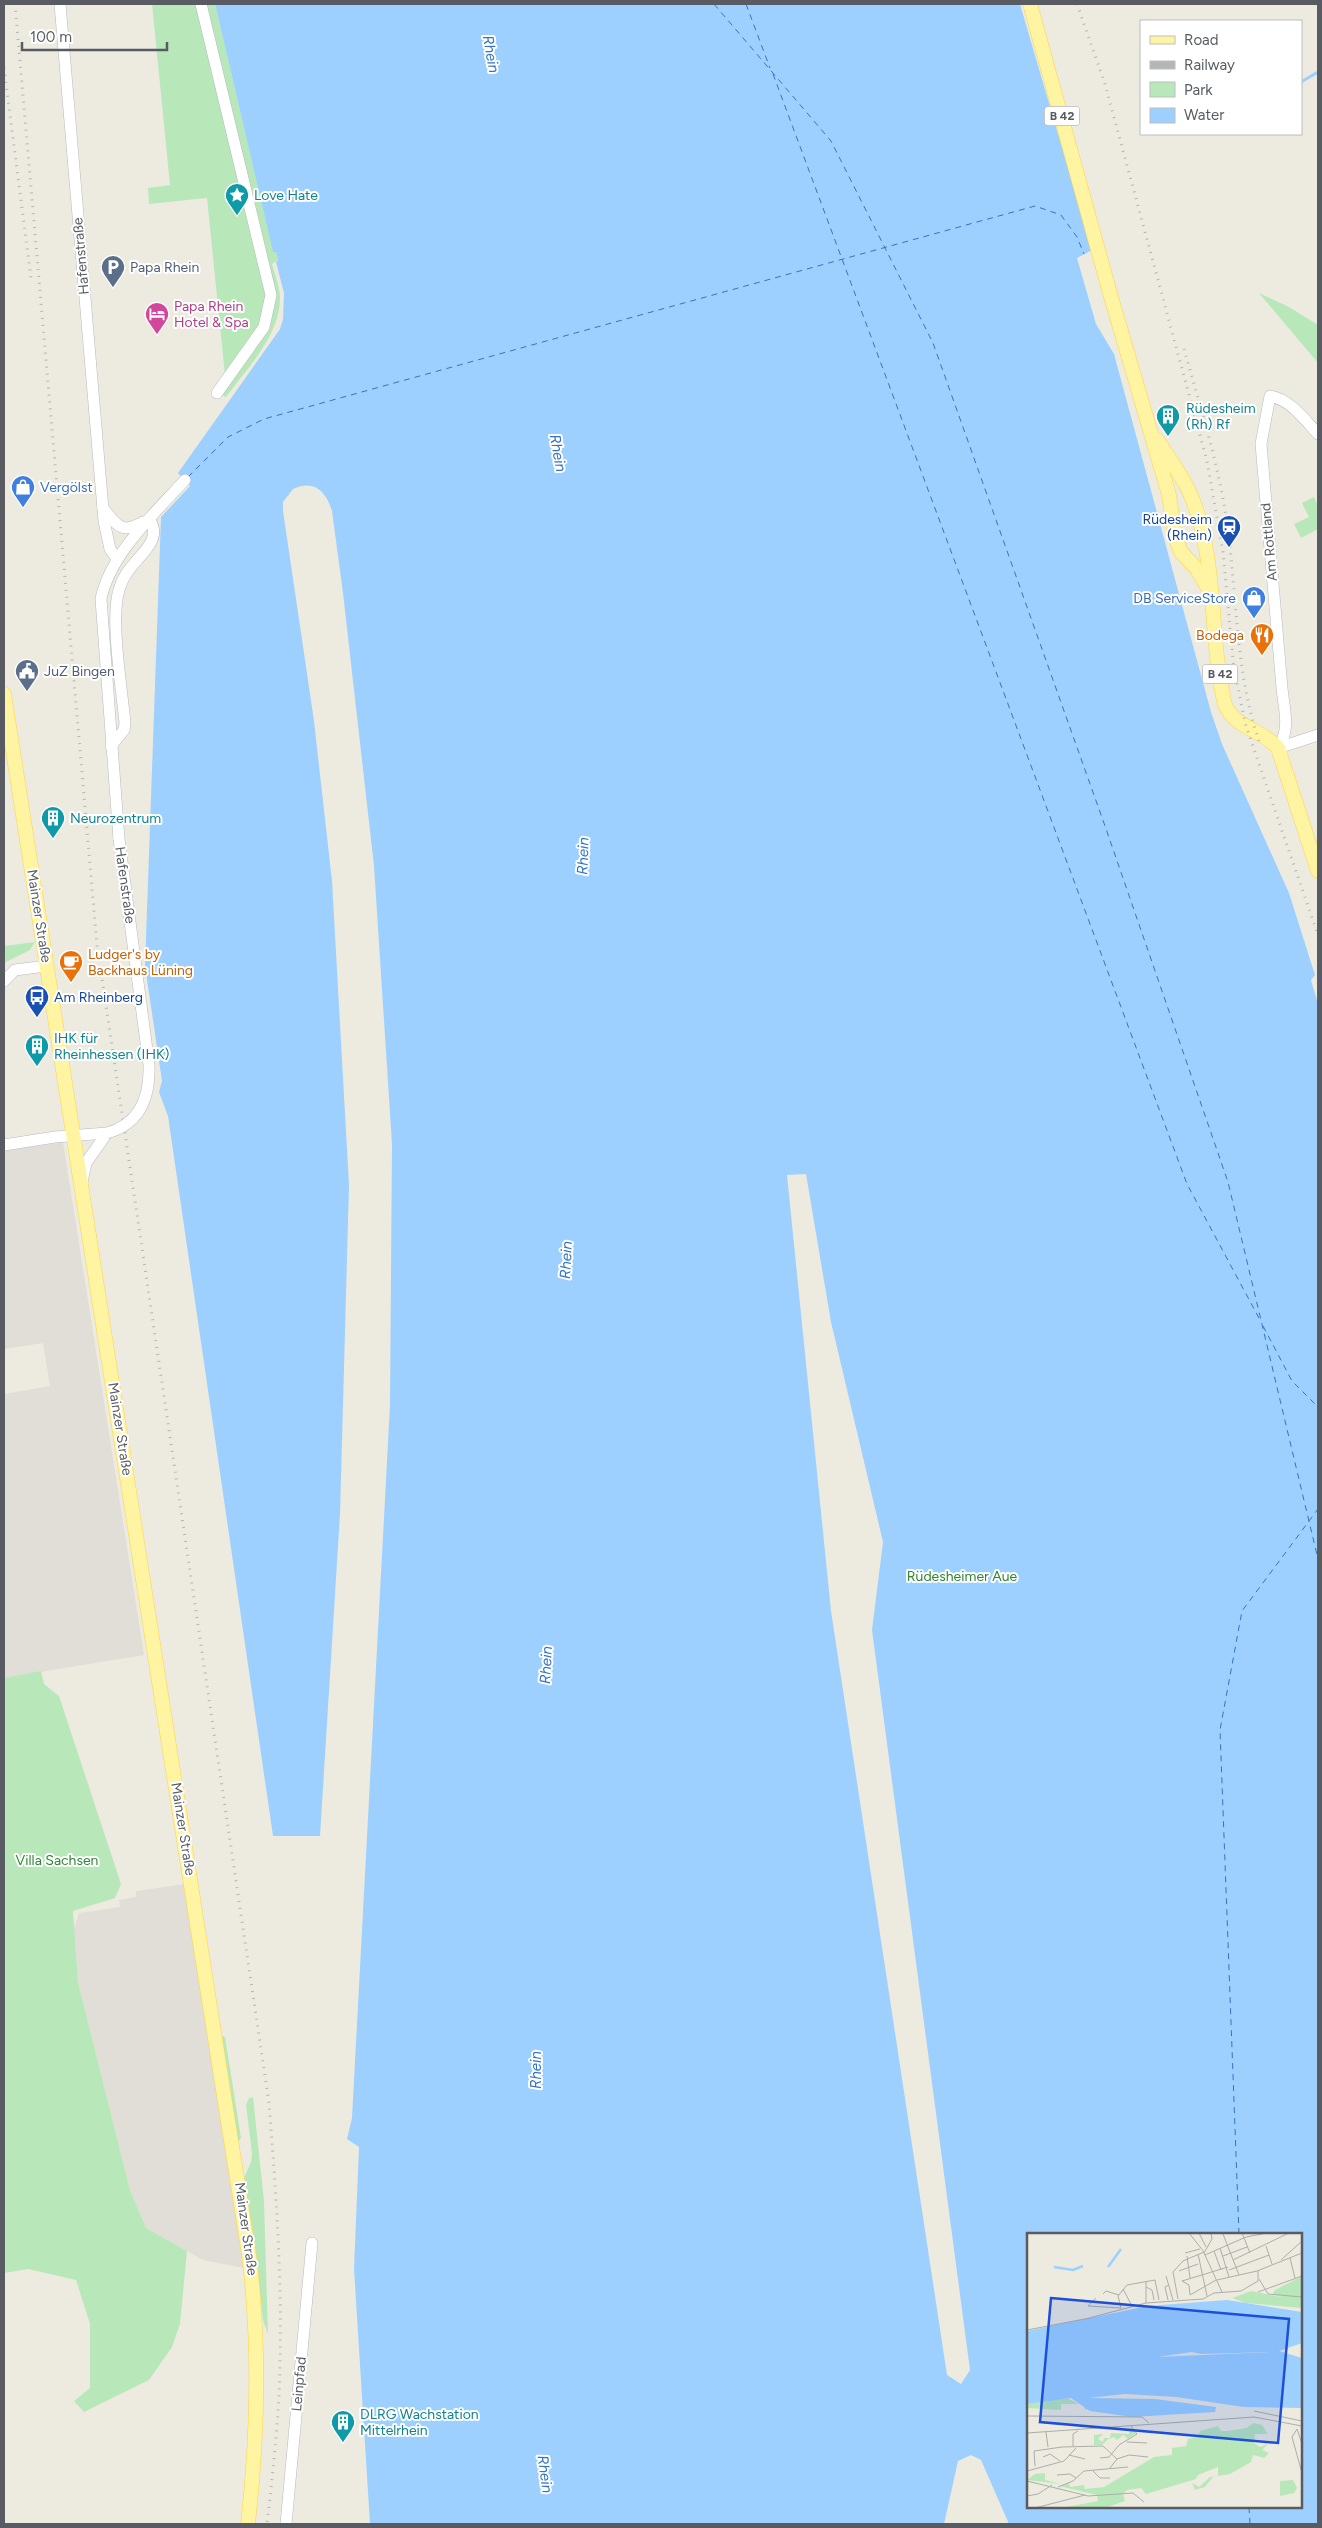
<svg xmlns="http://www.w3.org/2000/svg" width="1322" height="2528" viewBox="0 0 1322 2528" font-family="Figtree,sans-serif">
<rect width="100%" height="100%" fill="#edebdf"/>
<g fill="#e0ded7">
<polygon points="63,1142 144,1655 4,1678 4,1394 50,1386 43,1343 4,1349 4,1151"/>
<polygon points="185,1884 244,2268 203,2260 146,2228 130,2190 78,1982 74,1928 79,1913 120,1907 119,1900 136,1897 136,1891"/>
</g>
<g fill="#b8e8ba">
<path d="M152,4h63l58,247 3,1 2,8 -6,4c3,11 8,23 8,34 0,38 -33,70 -54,99l-9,-4 8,-18 -18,-177 -58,6 -1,-16 22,-3z"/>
<polygon points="1259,293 1289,307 1318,325 1318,363"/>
<polygon points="1314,497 1318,506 1318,529 1301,538 1294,524 1309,517 1302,503"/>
<polygon points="35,942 30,950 4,963 4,946"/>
<polygon points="41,1671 44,1684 59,1696 121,1884 115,1898 73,1911 78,1982 130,2190 146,2228 187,2251 180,2324 172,2347 149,2380 84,2412 74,2401 90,2388 90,2324 76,2280 28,2269 4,2273 4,1678"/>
<polygon points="222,2036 225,2037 241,2138 238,2142"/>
<polygon points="253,2097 264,2201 268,2334 263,2320 255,2249 244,2178 251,2162 252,2153 246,2105 249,2098"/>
</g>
<path fill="#9dd0ff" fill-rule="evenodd" d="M215,4h805l72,246 -15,8 19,66 18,30 97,358 11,32 67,149 26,82 -4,5 7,24v1520h-309l-28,-64 -10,-5 -13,6 -14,63h-574l-16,-255 5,-122 -12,-8 5,-21 38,-713 2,-261 -18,-278 -31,-273 -11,-82c-6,-20 -18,-32 -39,-22l-10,13v9l31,210 18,160 17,304 -9,329 -20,322h-47l-105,-720 -9,-24 3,-11 -17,-115 16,-449 29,-31 -12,-13 102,-144 3,-10 1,-26 -8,-31 2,-2 -2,-8h-3zM806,1174l25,148 52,220 -11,88 98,740 -9,14 -14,-9 -116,-764 -44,-436zM1028,2234h273v273h-273z"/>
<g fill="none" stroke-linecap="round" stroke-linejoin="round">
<polyline stroke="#9dd0ff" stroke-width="3" points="1301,82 1318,72"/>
<g stroke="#3274c5" stroke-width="1" stroke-dasharray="6 5" stroke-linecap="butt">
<polyline points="714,4 831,141 933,343 1105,826 1228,1182 1318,1559"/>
<polyline points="746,4 770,68"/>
<polyline points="773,74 1187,1184 1260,1320"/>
<polyline points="188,477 228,437 264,419 1035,206 1061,215 1077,237 1084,254"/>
<polyline points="1263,1326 1292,1381 1318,1407"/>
<polyline points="1239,2234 1220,1730 1242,1611 1318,1509"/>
<polyline points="1249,2507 1250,2524"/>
</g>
<g stroke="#b7bac0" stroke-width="12">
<g id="minor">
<polyline points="60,4 104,521 110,549 117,559"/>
<polyline points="201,4 271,295 264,327 217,393"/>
<path d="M103,508c14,17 18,27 40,14"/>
<path d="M111,746l13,-16 1,-7c-3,-33 -15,-104 -6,-133 2,-7 6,-15 10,-20 11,-16 35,-31 20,-51"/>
<path d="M1278,748c13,-19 6,-38 4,-60l-21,-244 9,-48c21,4 34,23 48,38"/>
<polyline points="1278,748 1318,735"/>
<path d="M119,839l-18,-240c9,-45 54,-86 84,-119"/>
<polyline points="4,981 15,970 46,966"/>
<polyline points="4,1145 55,1137 107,1133"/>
<polyline points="82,1182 86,1163 107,1133"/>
<polyline points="286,2524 312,2243"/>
</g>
</g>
<g stroke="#ffd346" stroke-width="15">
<g id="major">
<polyline points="1030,4 1111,297 1169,495 1175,537 1181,552 1196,568 1211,593"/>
<path d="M1157,440c11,16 22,32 31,49 31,65 20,147 37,216 10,23 38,25 53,43l40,123"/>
<path d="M4,694l245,1561c11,90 9,179 -1,269"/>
</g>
</g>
<use href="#minor" stroke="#fff" stroke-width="11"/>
<use href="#major" stroke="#fff4a2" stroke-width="14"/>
<g stroke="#b4b5b5" stroke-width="3" stroke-dasharray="1 6" stroke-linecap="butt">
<path d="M15,4l82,941 172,1158c7,87 13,175 11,262 -1,53 -7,106 -13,159"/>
<polyline points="1077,4 1105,84 1207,461 1223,552 1234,670 1246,726 1318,935"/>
<polyline points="4,68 31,278"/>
<path d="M1184,349c17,60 36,120 44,181 9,70 8,144 31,211"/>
</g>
<g stroke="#b7bac0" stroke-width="12" stroke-linecap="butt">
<path id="minor-bridge" d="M107,1133c33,-9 43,-36 42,-68l-30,-226"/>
</g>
<use href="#minor-bridge" stroke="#fff" stroke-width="11"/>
</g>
<defs>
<g id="sight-pin" transform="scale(1.25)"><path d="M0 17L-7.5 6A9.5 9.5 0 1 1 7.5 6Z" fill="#0f9aa8" stroke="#fff"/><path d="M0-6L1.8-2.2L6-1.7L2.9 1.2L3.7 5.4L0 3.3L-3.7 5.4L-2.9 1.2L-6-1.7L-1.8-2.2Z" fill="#fff"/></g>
<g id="parking-pin" transform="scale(1.25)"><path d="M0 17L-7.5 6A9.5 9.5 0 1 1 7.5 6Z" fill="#5c6f8a" stroke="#fff"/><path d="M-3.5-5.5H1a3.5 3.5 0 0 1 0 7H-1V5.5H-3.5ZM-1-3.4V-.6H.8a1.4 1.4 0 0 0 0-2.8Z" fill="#fff"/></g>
<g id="hotel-pin" transform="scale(1.25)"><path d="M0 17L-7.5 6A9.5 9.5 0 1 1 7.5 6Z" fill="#d1479c" stroke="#fff"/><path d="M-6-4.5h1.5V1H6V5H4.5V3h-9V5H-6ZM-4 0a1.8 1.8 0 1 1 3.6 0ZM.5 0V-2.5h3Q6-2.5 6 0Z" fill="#fff"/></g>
<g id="building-pin" transform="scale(1.25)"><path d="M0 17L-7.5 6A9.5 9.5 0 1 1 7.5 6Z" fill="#0f9aa8" stroke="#fff"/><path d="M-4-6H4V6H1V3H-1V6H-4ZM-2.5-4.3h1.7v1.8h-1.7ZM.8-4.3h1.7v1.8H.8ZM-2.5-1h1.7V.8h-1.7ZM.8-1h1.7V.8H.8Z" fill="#fff"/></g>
<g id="shop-pin" transform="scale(1.25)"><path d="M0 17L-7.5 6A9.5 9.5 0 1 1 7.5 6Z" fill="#3f7fe0" stroke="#fff"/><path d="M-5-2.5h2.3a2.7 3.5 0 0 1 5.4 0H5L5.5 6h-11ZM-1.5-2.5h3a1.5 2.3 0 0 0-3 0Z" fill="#fff"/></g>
<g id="station-pin" transform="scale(1.25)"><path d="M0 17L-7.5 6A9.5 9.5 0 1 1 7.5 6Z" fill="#1a4fb4" stroke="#fff"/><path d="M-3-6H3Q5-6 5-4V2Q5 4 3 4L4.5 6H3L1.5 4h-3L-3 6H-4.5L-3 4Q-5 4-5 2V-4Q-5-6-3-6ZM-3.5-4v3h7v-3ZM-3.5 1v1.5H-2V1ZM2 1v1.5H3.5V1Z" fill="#fff"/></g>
<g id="restaurant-pin" transform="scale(1.25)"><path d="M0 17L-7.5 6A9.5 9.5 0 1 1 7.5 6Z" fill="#e8710a" stroke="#fff"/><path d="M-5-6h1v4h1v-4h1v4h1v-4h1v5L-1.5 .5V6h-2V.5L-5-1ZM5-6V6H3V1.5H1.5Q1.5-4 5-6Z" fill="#fff"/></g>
<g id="civic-pin" transform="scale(1.25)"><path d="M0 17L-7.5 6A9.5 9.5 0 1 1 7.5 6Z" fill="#5c6f8a" stroke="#fff"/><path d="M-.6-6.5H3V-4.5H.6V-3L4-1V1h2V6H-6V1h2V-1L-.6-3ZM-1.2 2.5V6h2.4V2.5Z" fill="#fff"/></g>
<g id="cafe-pin" transform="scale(1.25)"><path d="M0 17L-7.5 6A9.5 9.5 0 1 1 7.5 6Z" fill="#e8710a" stroke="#fff"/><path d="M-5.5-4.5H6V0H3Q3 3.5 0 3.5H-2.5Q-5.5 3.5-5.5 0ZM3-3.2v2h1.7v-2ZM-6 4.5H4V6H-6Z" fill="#fff"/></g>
<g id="bus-pin" transform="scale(1.25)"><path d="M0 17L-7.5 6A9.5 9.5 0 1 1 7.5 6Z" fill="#1a4fb4" stroke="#fff"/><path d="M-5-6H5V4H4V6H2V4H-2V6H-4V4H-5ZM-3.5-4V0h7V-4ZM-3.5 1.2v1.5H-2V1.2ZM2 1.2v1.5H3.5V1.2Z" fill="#fff"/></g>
</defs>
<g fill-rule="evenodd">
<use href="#sight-pin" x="237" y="195"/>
<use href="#parking-pin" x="113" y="267"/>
<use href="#hotel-pin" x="157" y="314"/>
<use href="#building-pin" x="1168" y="416"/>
<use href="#shop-pin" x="23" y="487"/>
<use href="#station-pin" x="1229" y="527"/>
<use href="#shop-pin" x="1254" y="598"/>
<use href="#restaurant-pin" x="1262" y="635"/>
<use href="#civic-pin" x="27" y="671"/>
<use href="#building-pin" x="53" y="818"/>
<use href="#cafe-pin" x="71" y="962"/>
<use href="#bus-pin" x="37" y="997"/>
<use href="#building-pin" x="37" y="1046"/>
<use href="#building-pin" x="343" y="2422"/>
</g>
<g text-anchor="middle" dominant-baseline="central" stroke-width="4" stroke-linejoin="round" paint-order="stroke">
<g fill="#fff" stroke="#8a8d91" stroke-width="1">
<rect x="1044.5" y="106.5" width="35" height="19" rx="4"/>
<rect x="1202.5" y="664.5" width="35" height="19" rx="4"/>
</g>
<g font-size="12" font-weight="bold" fill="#585c62">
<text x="1062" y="116">B 42</text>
<text x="1220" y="674">B 42</text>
</g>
<g font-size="14" fill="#0d838f" stroke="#fff" text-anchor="start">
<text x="254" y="195">Love Hate</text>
<text x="1186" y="408">Rüdesheim<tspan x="1186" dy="16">(Rh) Rf</tspan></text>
<text x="70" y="818">Neurozentrum</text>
<text x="54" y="1038">IHK für<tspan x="54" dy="16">Rheinhessen (IHK)</tspan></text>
<text x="360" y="2414">DLRG Wachstation<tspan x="360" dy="16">Mittelrhein</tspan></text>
</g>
<g font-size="14" fill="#585c62" stroke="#fff">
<text transform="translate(81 256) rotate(-95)">Hafenstraße</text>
<text transform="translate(1269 542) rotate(-95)">Am Rottland</text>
<text transform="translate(125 885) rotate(82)">Hafenstraße</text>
<text transform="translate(39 916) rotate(81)">Mainzer Straße</text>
<text transform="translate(120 1429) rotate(81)">Mainzer Straße</text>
<text transform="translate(183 1829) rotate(81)">Mainzer Straße</text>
<text transform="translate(246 2229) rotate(82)">Mainzer Straße</text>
<text transform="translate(299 2384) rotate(-85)">Leinpfad</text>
</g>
<g font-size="14" fill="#4e5e75" stroke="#fff" text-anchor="start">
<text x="130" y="267">Papa Rhein</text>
<text x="44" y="671">JuZ Bingen</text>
</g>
<g font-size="14" fill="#b23c85" stroke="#fff" text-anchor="start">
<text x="174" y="306">Papa Rhein<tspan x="174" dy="16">Hotel &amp; Spa</tspan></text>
</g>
<g font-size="14" fill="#366cbe" stroke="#fff" text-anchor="start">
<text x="40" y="487">Vergölst</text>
<text x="1236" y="598" text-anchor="end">DB ServiceStore</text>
</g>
<g font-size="14" fill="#164399" stroke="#fff" text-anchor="end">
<text x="1212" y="519">Rüdesheim<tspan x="1212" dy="16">(Rhein)</tspan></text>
<text x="54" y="997" text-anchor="start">Am Rheinberg</text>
</g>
<g font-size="14" fill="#c56008" stroke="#fff" text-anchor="end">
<text x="1244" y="635">Bodega</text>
<text x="88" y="954" text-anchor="start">Ludger's by<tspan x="88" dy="16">Backhaus Lüning</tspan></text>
</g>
<g font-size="14" fill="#2c8733" stroke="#fff">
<text x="962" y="1576">Rüdesheimer Aue</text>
<text x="57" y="1860">Villa Sachsen</text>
</g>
<g font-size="15" font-style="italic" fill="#3274c5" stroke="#fff">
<text transform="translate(491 54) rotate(80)">Rhein</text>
<text transform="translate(558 453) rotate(80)">Rhein</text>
<text transform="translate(583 856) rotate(-88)">Rhein</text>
<text transform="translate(566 1260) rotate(-87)">Rhein</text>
<text transform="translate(546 1665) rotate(-87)">Rhein</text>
<text transform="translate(536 2070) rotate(-90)">Rhein</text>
<text transform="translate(545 2474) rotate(82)">Rhein</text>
</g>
</g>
<g transform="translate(1027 2233)">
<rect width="275" height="275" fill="#edebdf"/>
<path d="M275,43v32l-56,-5 -14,-5 19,-7 30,6 -8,-3 2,-4zM40,165l12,6h-18v6l-34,-2v-4zM226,190l9,2 6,9h-13l-1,9 6,4 8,-3 -6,6 7,3 -5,5 -11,-3 -2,7 -21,12 -17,3 -8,10 -10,3 -3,-7 7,4 11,-10 8,-1v-9l-20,8 -2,4 -50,15 -5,-6 -14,2 -4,4 2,7 -20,7h-44l37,-7 -1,-6 -38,-9 10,-3 1,4 14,-2 1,4 19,-2 50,-30 18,-2v-7l14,-2 2,-7 10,-2 2,-6 18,-5 3,5h6l20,-3zM102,194l7,6 -8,6 -5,-4 -6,5 -3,-3 -6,2 -6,6h-8v-10l9,-1 -5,5 5,3 1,-4h6l1,-5 18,1zM18,240v7l16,4 -34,-4 8,-6zM266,247l4,8 -3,5 -14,3v-15z" fill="#b8e8ba"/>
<path d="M200,67l75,12v31l-23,8 23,7v50l-58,-1 -68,-10 -51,-3 -37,4 67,1 61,8 -1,5 -83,5 -42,-6 -19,-13 -44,6v-73l121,-25zM165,119l9,2 71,-2 -115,5z" fill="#9dd0ff" fill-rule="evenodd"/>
<path fill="none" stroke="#9dd0ff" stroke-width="2.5" d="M27,34l19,3 10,-4M81,34l13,-18M151,81l34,-5 5,-5M43,91l12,77 5,8M28,116l25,-12 91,-22M0,125l134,-38 27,-14 14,13 11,3 89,4M0,137l25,-19"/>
<path fill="none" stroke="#adaea9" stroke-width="1" d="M172,0l7,14M184,0l1,6 -8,14 18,39M215,0l8,20M196,1l16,41M239,13l6,18M193,15l9,29M187,18l7,19M158,20l15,-4M171,21l9,42M178,22l41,-18 21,-4M160,23l3,22M196,23l24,-9M263,25l5,20M206,27l56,-27M254,27l21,-19M202,37l40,-15M152,38l19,-7M139,43l7,24M232,46l9,15 34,3M190,47l40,-9 45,-18M119,48v22M155,48l46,-14M155,48l7,4 1,10M119,54l6,3 2,10M96,56l9,17M231,59l44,-16M76,61l3,-3 13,4M163,62l26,-15M69,65l-8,8 33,2 -3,-12 9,-11 28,-5 4,20M151,66l-5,-27 10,-11 21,-9 -15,-19M141,67l-3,-13 4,-2M62,85l57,-15 57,-4 11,-6 27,-2 17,-10v-10M0,97l63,-12M227,178l48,10M0,183l115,1 7,6M270,196l-5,8 10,36M270,196l5,15M19,199l2,15M0,200l227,-16 48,9M100,209l20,1M46,213v-12l5,-3M7,218l28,-4 41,-1 14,13 -7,9M7,218l1,15M42,222l16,4M16,224l7,-3 10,7M73,225l9,-1 10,-12 18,-11 -6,-8M90,226l12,-4 19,2M0,238l37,-10 12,-13M66,238l7,7h10M30,242l13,-1 6,4M0,248l61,15 45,-3 11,9M31,254l15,-6 11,-10 44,-4M0,263l11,-2 14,-9M8,275l50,-13"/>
<path fill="#1d4ed8" fill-opacity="0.15" stroke="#1d4ed8" stroke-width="2.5" d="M24,65l238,21 -11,124 -238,-21z"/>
<rect width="275" height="275" fill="none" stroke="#585c62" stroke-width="2.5"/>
</g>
<rect width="1322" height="2528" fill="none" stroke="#585c62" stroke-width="10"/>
<rect x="1140" y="20" width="162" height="115" fill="#ffffff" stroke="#bcbec0"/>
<rect x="1150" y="36" width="25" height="8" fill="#fff4a2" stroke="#bcbec0"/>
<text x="1184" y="45" font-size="15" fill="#585c62">Road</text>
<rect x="1150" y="61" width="25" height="8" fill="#b4b5b5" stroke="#bcbec0"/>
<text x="1184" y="70" font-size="15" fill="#585c62">Railway</text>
<rect x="1150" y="82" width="25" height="15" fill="#b8e8ba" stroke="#bcbec0"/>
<text x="1184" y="95" font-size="15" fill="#585c62">Park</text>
<rect x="1150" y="108" width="25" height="15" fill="#9dd0ff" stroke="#bcbec0"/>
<text x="1184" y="120" font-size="15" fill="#585c62">Water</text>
<path d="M22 42v8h145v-8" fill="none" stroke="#585c62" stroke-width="2.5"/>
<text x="30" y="42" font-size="15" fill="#585c62" stroke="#ffffff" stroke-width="4" paint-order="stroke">100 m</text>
</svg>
